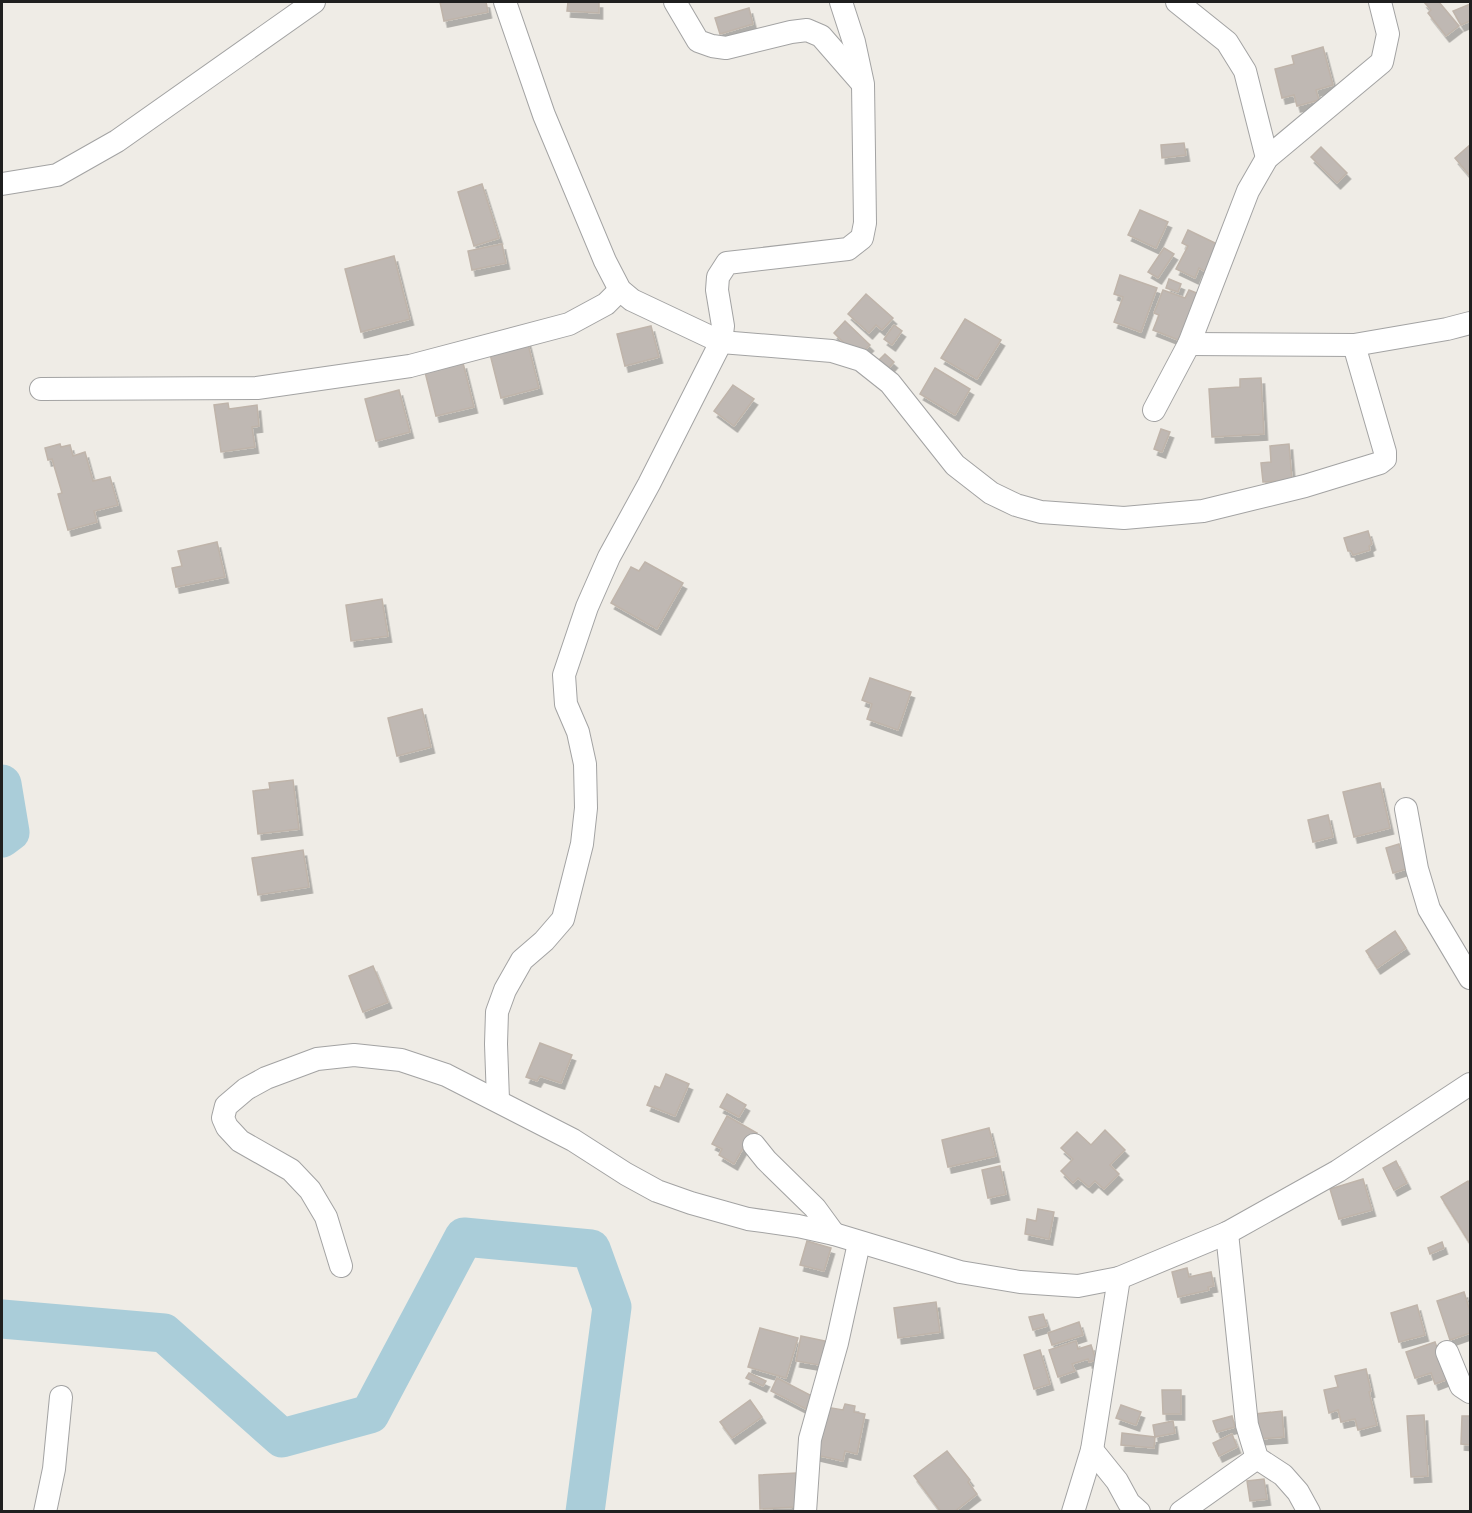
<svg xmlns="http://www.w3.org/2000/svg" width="1472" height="1513" viewBox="0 0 1472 1513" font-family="Raleway,sans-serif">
<defs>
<filter id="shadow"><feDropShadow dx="3.5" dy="6" stdDeviation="0" flood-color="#0004"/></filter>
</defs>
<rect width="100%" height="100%" fill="#efece6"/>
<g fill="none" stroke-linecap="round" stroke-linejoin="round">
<g stroke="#aacdd9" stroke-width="39">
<polyline points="2,784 10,832 2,838"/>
<polyline points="2,1319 164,1333 282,1438 370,1414 464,1237 591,1249 612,1307 585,1512"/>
</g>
</g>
<g fill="#bfb8b3" stroke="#bfb4aa" stroke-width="1.5" filter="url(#shadow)">
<polygon points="440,2 486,2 488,12 444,21"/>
<polygon points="568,2 599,2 599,13 567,11"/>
<polygon points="1424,2 1439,2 1459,26 1446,36 1428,13 1431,10"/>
<polygon points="1470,4 1470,21 1461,25 1453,11"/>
<polygon points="749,8 753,24 720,34 715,18"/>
<polygon points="1323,47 1333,85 1316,90 1319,100 1297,106 1294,95 1282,98 1275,69 1294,64 1292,56"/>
<polygon points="1184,143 1186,155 1162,158 1161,145"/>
<polygon points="1470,145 1470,176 1455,158"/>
<polygon points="1321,147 1347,173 1337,183 1311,157"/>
<polygon points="482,184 499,238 474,246 458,192"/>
<polygon points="1140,210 1168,222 1156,248 1128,235"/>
<polygon points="1188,230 1217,244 1210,274 1199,268 1195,278 1176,269 1188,246 1182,243"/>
<polygon points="502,244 506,263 472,270 468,251"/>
<polygon points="1164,248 1174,254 1158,278 1148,272"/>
<polygon points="394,256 410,319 361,332 345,269"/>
<polygon points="1120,275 1157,288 1141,332 1114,322 1123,297 1114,294"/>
<polygon points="1169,279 1181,284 1178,292 1166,288"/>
<polygon points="1163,290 1185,298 1189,290 1204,296 1186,343 1153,330 1159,315 1154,313"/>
<polygon points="866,294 893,318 882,330 876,325 869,333 848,314"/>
<polygon points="965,319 1001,340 977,379 941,358"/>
<polygon points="845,321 870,345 858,357 834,333"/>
<polygon points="894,325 902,331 892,345 884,339"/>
<polygon points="651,326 659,357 625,366 617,334"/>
<polygon points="527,340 539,388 501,398 489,350"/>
<polygon points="885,354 894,362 886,371 876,363"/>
<polygon points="463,363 474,407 436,416 425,372"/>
<polygon points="935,368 970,389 955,415 920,394"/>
<polygon points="1261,378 1264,434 1212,437 1209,389 1240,387 1240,379"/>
<polygon points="733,385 754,399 734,426 714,411"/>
<polygon points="399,390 410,432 376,441 365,399"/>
<polygon points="228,403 229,409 257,405 259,426 252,427 255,447 221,452 214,405"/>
<polygon points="1161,429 1170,432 1162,452 1154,449"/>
<polygon points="60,444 61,447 70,445 73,456 85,452 93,481 110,477 118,505 94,511 97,522 68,530 58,494 62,493 52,459 48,460 45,448"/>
<polygon points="1289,444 1292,480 1263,482 1261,463 1271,462 1270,446"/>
<polygon points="1368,531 1372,544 1369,546 1370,550 1353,555 1351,551 1348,551 1344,538"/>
<polygon points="217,542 225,577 176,587 172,568 182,566 178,551"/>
<polygon points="645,562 683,583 657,629 611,603 631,567 639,571"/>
<polygon points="382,599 388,636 351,641 346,605"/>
<polygon points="870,678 911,692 898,730 867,719 872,704 862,700"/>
<polygon points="422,709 431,747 397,756 388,718"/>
<polygon points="293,780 299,829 258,834 253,791 270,789 269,783"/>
<polygon points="1380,783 1390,828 1354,837 1343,792"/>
<polygon points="1328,815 1333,837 1313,842 1308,820"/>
<polygon points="1399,844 1406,869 1393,873 1386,848"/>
<polygon points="303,850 309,887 258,895 252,858"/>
<polygon points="1395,931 1406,948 1377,968 1366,951"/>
<polygon points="373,966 388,1002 363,1012 349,976"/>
<polygon points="540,1043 572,1055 561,1083 540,1076 537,1081 526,1077"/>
<polygon points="666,1074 689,1084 675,1116 647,1105 655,1086 660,1088"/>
<polygon points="727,1094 746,1105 739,1117 720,1107"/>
<polygon points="727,1116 757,1133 750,1145 746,1143 734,1164 719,1155 722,1149 712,1144"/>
<polygon points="989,1128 996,1156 948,1167 942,1140"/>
<polygon points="1105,1130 1125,1150 1110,1165 1119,1174 1104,1189 1095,1181 1089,1187 1078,1178 1073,1183 1061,1171 1073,1159 1061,1148 1077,1132 1091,1145"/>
<polygon points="1396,1161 1407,1183 1394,1190 1383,1168"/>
<polygon points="1000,1166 1006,1194 988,1198 982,1170"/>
<polygon points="1363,1179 1372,1210 1339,1219 1330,1189"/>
<polygon points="1468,1181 1470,1185 1470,1241 1469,1242 1441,1197"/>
<polygon points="1038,1209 1054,1212 1049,1239 1025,1234 1027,1219 1036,1221"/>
<polygon points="807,1241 831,1248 824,1271 800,1265"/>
<polygon points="1442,1242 1444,1248 1430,1254 1428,1248"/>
<polygon points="1187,1268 1189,1277 1211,1272 1214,1286 1208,1287 1209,1290 1178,1297 1172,1272"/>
<polygon points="1464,1292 1470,1311 1470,1333 1450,1340 1437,1301"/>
<polygon points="936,1302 940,1332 898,1338 894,1308"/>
<polygon points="1417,1305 1425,1335 1399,1342 1391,1313"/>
<polygon points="1043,1314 1047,1326 1033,1330 1029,1317"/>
<polygon points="1079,1322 1083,1335 1052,1345 1048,1333"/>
<polygon points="760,1328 798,1338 786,1378 748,1367"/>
<polygon points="801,1336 830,1342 825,1366 796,1361"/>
<polygon points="1076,1341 1078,1349 1091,1345 1096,1360 1089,1362 1088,1359 1072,1364 1075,1371 1058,1377 1049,1350"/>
<polygon points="1435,1342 1448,1379 1435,1384 1431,1373 1415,1378 1406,1352"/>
<polygon points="1040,1350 1050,1384 1034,1389 1024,1355"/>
<polygon points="1366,1369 1371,1391 1369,1392 1377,1425 1358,1430 1355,1419 1341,1422 1338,1410 1329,1413 1324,1390 1338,1387 1335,1376"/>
<polygon points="749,1373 766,1381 763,1386 746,1378"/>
<polygon points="777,1378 812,1396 806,1409 771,1391"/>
<polygon points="1162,1390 1181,1390 1181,1414 1163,1414"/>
<polygon points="750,1400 762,1417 732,1438 720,1422"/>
<polygon points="845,1404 855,1406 854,1412 865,1414 857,1454 845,1451 843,1461 816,1455 826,1407 843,1410"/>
<polygon points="1121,1405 1141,1412 1136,1425 1116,1418"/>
<polygon points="1282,1411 1284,1437 1258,1439 1255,1414"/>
<polygon points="1424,1415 1428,1476 1411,1477 1407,1416"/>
<polygon points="1232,1416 1235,1427 1217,1432 1213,1421"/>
<polygon points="1462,1416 1470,1416 1470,1445 1461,1444"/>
<polygon points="1173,1421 1175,1433 1155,1437 1153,1425"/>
<polygon points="1122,1433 1155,1437 1154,1448 1121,1445"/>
<polygon points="1232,1434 1237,1447 1219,1456 1213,1443"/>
<polygon points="947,1451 970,1480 968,1482 977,1494 954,1512 941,1512 914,1476"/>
<polygon points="796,1473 797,1507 760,1509 759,1475"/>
<polygon points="1264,1479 1267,1499 1250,1501 1247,1481"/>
</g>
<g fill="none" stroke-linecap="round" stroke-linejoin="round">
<g stroke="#a3a3a3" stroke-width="24">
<g id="street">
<polyline points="505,2 544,115 605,261 620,290 632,300 721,342 832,351 861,360 890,383 955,465 991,493 1016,505 1041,512 1124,518 1203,511 1305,486 1380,463 1385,459 1385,452 1354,345"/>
<polyline points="675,2 698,41 712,46 726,48 791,32 807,30 821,36 862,83"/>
<polyline points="1177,2 1227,42 1245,71 1267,158"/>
<polyline points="2,184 57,175 117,141 314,2"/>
<polyline points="1189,344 1354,345 1447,329 1470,323"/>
<polyline points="41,389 257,388 410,366 569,324 606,304 620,290"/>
<polyline points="1154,410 1189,344 1248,191 1267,158 1382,62 1388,34 1380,2"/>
<polyline points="1406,809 1417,869 1429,909 1470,978"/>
<polyline points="498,1100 496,1044 497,1012 505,990 522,960 544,941 563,919 582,844 586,808 585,764 578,732 566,704 564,675 587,607 609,557 649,484 721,342 723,326 717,290 718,277 727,263 848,249 862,238 865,223 863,84 854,42 841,2"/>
<polyline points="754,1145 766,1160 815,1208 834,1234"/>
<polyline points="1227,1233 1247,1425 1257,1458 1283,1475 1298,1492 1309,1512"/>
<polyline points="341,1266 326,1217 310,1190 291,1170 240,1141 227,1127 223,1118 226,1106 246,1089 266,1078 317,1059 354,1055 401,1060 446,1075 573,1140 626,1174 657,1191 691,1203 748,1219 798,1226 834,1234 960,1272 1020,1282 1078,1286 1119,1278 1227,1233 1338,1171 1470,1084"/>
<polyline points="1447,1352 1461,1386 1470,1392"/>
<polyline points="1092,1450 1117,1481 1129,1503 1139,1512"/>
<polyline points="45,1512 54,1469 61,1397"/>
<polyline points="805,1512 810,1439 837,1343 859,1243"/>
<polyline points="1073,1512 1092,1450 1119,1278"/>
<polyline points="1181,1512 1257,1458"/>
</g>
</g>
<use href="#street" stroke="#fff" stroke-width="22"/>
</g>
<rect width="1472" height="1513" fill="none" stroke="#1f1f1f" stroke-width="6"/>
</svg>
